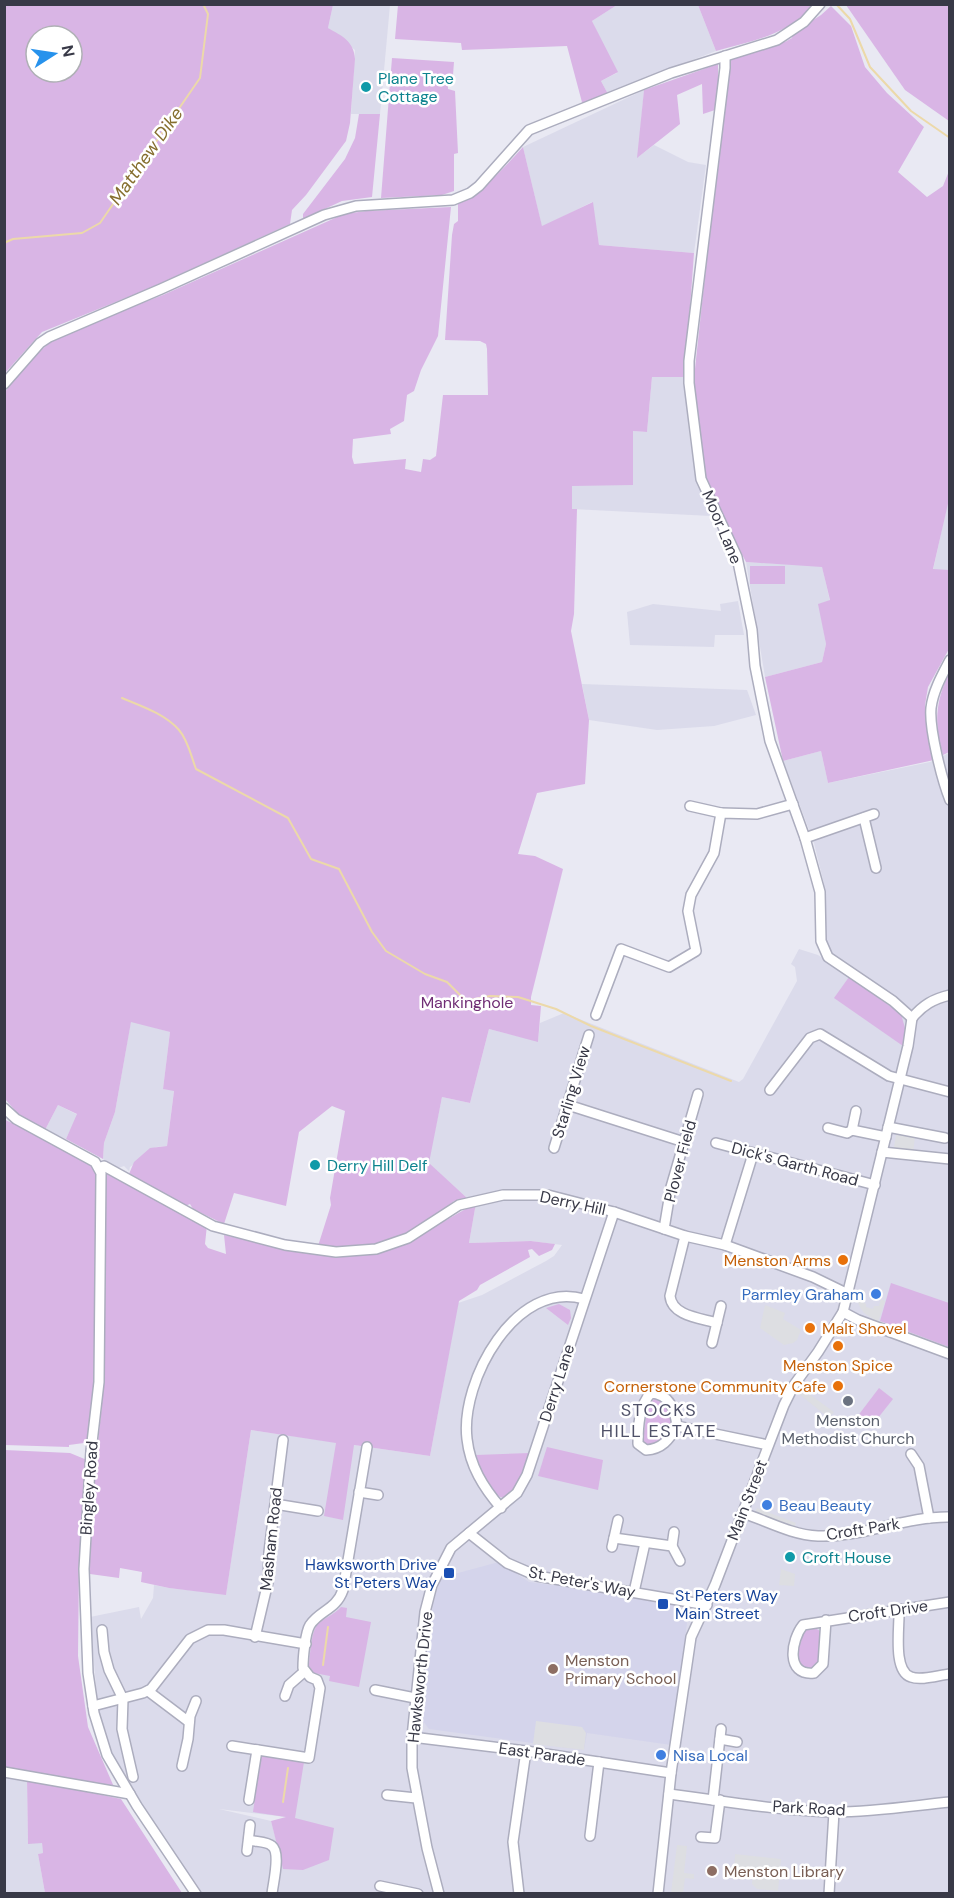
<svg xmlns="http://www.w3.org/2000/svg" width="954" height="1898" viewBox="0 0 954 1898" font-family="'DM Sans',sans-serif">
<rect width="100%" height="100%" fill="#e9e9f3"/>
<g fill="#dbdbeb" fill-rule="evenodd">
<polygon points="333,5 390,5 380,114 351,114 355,50 328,28"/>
<polygon points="617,5 698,5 716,51 624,86 608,94 601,81 617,73 592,21"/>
<polygon points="644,90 638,157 654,145 688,162 706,165 694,253 599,245 592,202 542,227 523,147"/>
<polygon points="652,377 685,377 689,433 696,480 711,516 572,509 572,486 633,431 647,432"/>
<polygon points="949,497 949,570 933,570"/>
<polygon points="746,562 822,566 830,601 819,604 826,644 822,662 765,677"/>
<polygon points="738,601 744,635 715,635 714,647 630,645 627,612 653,604 721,611 720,604"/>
<polygon points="582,684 747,690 756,715 714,726 657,730 589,720"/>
<path d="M821,751l7,32 102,-21 19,-9v1140h-749l-52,-79 -42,-71 -8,-34 -8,-92 49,-10 2,12 12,-21 1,-13 15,3 57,6 25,-164 179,26 28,-153 24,-8 64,-34 8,-5 8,-11 -31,-4 -62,2 7,-40 -9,-5 -39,-35 14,-66 28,6 19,-74 49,12 2,-18 24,-10 175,69 4,-3 54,-98 -2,-14 -4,-3 8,-15 19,6 31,22 5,-7 -23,-17 -5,-11 -2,-58 -10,-41 -31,-82zM219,1809l76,9 -11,51 -13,-48z"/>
<polygon points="131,1021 170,1032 163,1089 174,1090 167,1146 156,1147 130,1167 129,1171 124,1166 116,1169 103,1159 104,1143 115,1112"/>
<polygon points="58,1105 78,1115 66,1139 45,1130"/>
<polygon points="4,1775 27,1779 28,1843 42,1843 43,1853 38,1854 45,1893 5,1893"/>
</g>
<polygon fill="#d4d4eb" points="499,1562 529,1582 646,1598 674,1605 687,1623 671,1745 587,1733 584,1750 429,1729 419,1716 433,1605 439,1583 443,1577"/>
<g fill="#d9b5e5" fill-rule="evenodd">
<path d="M4,5h329l-5,23c14,8 26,13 27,31l-5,64 -4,18 -40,54 -14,15 -2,14 -140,64 -108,44 -37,41zM36,36h36v36h-36z"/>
<polygon points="398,5 617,5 592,21 618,72 601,81 608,94 583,106 567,46 462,50 461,43 395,39"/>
<path d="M698,5h116c-28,31 -60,35 -98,46z"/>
<polygon points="846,5 949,5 949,121 905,90"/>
<polygon points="831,6 851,26 865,67 887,93 924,127 898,172 927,197 943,186 949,171 950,495 933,569 949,570 950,647 928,687 925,705 934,760 828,783 821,751 783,761 765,677 822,662 826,644 818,604 830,600 822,567 746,562 701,474 694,378 728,63 735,57 779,41 785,42 792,38 793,33 821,15"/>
<polygon points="392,58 454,62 453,75 448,77 448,89 455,91 458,153 454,154 454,191 442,195 381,198"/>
<polygon points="718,64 718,109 703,114 702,84 677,95 680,124 637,158 644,90"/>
<polygon points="359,114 380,114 372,197 342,201 303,219 303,214 345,159 355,138"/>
<path d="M523,147l19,79 51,-24 6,43 95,8 -9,124h-33l-5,55 -14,-1v54l-61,1v23h5l-3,105 -3,17 18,89 -4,64 -48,9 -19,61 17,2 28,13 -32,128v8l10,1 -3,36 -49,-13 -19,74 -28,-6 -13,66 38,35 -13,3 -46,37 -36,8h-54l13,-41 -1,-7 15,-87 -13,-5 -33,26 -13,74 -52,-13 -10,31 -31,-15 -3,-5 -5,2 -56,-32 5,-12 16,-14 17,-2 7,-55 -11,-2 7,-57 -39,-10 -16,90 -11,31 -1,16 -37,-20 11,-25 -19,-9 -13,25 -25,-14 -15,-17 -1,-706c18,-22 34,-44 58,-59l101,-39 181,-81 22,-3 85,-4 -13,129 -17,34 -7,21 -7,4 -3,26 -14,8 1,5 -38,5 -1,18 2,7 52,-5 -1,10 16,3 2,-13 7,1 6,-4 7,-61h45l-1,-46 -1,-5 -6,-3 -35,-1 7,-105 2,-11 4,-3v-17c27,-15 45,-35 65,-57z"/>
<rect x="750" y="566" width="35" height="18"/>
<path d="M949,673v79l-6,3c-9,-31 -8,-52 6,-82z"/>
<polygon points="849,977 901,1014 905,1028 903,1046 834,998"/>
<polygon points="4,1119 86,1162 94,1168 97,1174 94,1400 91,1442 69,1445 69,1447 5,1445"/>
<polygon points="107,1172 207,1225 205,1244 208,1248 226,1254 224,1235 304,1253 335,1257 360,1255 401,1246 476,1203 469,1243 531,1241 555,1244 552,1250 539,1256 532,1249 528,1250 530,1257 480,1285 477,1290 459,1301 430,1456 354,1445 343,1520 324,1516 336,1443 251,1430 226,1595 169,1588 141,1582 142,1572 120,1568 119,1578 90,1574 88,1536 102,1404 105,1176"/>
<polygon points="891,1283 949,1303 949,1347 880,1321"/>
<polygon points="559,1304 570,1310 571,1318 568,1325 546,1308"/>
<polygon points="879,1388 893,1399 870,1428 857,1417"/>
<path d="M655,1398c15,2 16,16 18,29l-11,13 -11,6 -5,-1 -3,-6 5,-34z"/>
<polygon points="547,1447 603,1460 598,1490 538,1476"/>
<polygon points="5,1450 70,1453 87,1460 79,1566 78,1656 88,1727 114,1787 5,1767"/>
<path d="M530,1453c-4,11 -7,22 -12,31 -19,37 -36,-12 -42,-29z"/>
<path d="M341,1607l6,1 -1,9 25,5 -12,65 -30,-6 1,-5 -16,-3 -5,-7c1,-10 2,-35 9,-42 7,-7 16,-9 23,-17z"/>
<path d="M812,1626l8,5 1,30 -7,8c-11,0 -14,-4 -18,-13l9,-27z"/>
<polygon points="261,1755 304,1762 295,1818 334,1828 329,1860 303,1870 283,1869 271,1821 286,1817 253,1812"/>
<polygon points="27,1779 121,1799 182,1893 45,1893 38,1854 43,1853 42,1843 28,1844"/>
</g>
<g fill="#dddee2">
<polygon points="896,1135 915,1137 913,1153 903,1152 894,1147"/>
<polygon points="859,1289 865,1291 863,1302 866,1304 866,1307 873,1309 874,1306 879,1306 881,1299 885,1301 878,1322 864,1313 860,1307 857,1300"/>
<polygon points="765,1305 785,1313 783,1319 801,1330 797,1340 793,1343 784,1345 760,1328"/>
<polygon points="802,1389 834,1412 829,1418 799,1394"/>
<polygon points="757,1508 796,1523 794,1527 755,1512"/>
<polygon points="781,1569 795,1574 794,1586 779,1585"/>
<polygon points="536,1721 582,1727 586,1733 584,1750 533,1744"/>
<polygon points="677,1845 687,1846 684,1873 694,1874 694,1879 685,1878 683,1893 671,1893"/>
<polygon points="735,1854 781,1859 778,1891 757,1889 752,1884 753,1873 734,1871"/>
</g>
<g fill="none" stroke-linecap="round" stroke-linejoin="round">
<g stroke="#ecd9a9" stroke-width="2">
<polyline points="836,4 850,19 870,67 911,111 950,138"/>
<polyline points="4,243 13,239 82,233 100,223 200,78 208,14 203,4"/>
<path d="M122,698c19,8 43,16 57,32 9,10 12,26 17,39l92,49 23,41 28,10 33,63 14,19 39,23 22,8 19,19 24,-5 28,1 38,12 35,17 140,55"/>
<polyline points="323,1665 328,1627"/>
<polyline points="283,1802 288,1768"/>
</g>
<g stroke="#acadbe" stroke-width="12">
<g id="minor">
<polyline points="725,56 725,68 689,361 689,383 701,479 737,557 752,630 755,666 770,741 805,838 820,892 821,941 828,957 893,1001 912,1018"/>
<polyline points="4,384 40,343 49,337 161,289 324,215 356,206 453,200 470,193 479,186 529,130 671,73 777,40 804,22 820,4"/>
<path d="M950,660c-8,15 -17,31 -19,48 -2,21 11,72 19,92"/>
<polyline points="690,806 721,813"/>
<polyline points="864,818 876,868"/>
<polyline points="805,838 874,814"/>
<polyline points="596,1015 621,949 669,967 696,951 688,911 691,895 714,853 721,813 757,814 793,804"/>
<path d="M912,1018c11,-13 21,-19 38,-23"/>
<polyline points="770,1090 810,1038 820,1034 889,1076 950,1092"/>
<polyline points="568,1105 684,1142"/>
<polyline points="4,1108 16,1119 95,1162 101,1173 99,1382 91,1451 84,1569 88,1673 94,1713 107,1755 137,1806 196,1894"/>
<polyline points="888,1127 945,1138"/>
<polyline points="828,1128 847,1133 852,1130 886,1137"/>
<polyline points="852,1130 856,1111"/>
<polyline points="716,1143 875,1185"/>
<polyline points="554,1148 589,1035"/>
<polyline points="882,1152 950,1159"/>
<polyline points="99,1168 104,1166 213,1226 285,1245 336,1252 376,1249 408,1238 459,1205 503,1195 548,1195 614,1212 685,1236 725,1245 813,1277 848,1294"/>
<polyline points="664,1229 671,1187 698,1094"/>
<path d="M685,1236l-15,60c2,20 30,22 47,27"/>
<polyline points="725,1245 753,1154"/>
<polyline points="843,1312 858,1320 950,1354"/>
<polyline points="712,1343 721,1306"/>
<path d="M677,1426c-2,-16 -7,-32 -26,-33 -12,12 -13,34 -13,51l8,6c16,-1 23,-10 31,-24l91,19"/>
<polyline points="911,1454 919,1466 929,1518"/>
<polyline points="359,1492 378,1495"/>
<polyline points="275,1504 318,1511"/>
<path d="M501,1508c-18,-21 -31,-42 -34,-69 -7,-58 49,-160 117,-140"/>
<path d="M743,1513c24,8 49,22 75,23 44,2 87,-20 132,-19"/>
<polyline points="469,1533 507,1563 537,1576 707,1605"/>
<polyline points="614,1538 672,1546 680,1561"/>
<polyline points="672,1546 674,1532"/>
<polyline points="612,1547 618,1520"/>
<polyline points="634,1592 645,1543"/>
<path d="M899,1609c1,16 -7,62 12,68 10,4 28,-2 39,-3"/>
<path d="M826,1620l-3,44 -9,9c-29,3 -23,-33 -11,-48l147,-23"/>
<polyline points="102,1630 104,1652 109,1670 123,1699 122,1729 133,1777"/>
<polyline points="255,1637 268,1582 269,1552 283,1440"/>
<polyline points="375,1690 415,1698"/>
<polyline points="148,1691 189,1722"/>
<polyline points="285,1696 289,1685 305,1671"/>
<polyline points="93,1706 143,1693 151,1689 190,1639 208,1630 224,1630 306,1644"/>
<polyline points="412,1737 526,1751 671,1773"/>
<polyline points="720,1739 737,1742"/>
<path d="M232,1746l77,12 11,-70 -3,-8 -7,-3 -7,-9c0,-9 2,-35 7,-43 10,-15 26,-15 33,-35l24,-143"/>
<polyline points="182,1766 188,1739 190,1716 196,1701"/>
<polyline points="4,1772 130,1794"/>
<path d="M669,1794c55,7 111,17 166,18 38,0 76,-6 115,-10"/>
<polyline points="387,1795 416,1798"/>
<polyline points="249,1800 257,1750"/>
<polyline points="713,1800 721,1729"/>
<polyline points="590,1836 599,1762"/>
<polyline points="701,1837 715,1838 720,1800"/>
<path d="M249,1840c7,2 18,1 23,6 9,7 1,37 0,48"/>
<polyline points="247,1851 250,1825"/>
<polyline points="380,1886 418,1894"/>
<polyline points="439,1894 427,1848 412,1768 412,1737 425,1612 432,1585 451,1548 517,1493 527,1475 614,1212"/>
<polyline points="519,1894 513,1842 526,1751"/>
<polyline points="658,1894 671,1773 691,1637 715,1585 784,1405 794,1385 818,1352 843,1312 908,1046 912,1018"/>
<polyline points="829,1894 834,1812"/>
</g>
</g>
<use href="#minor" stroke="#fff" stroke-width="9"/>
</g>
<g fill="#0f9aa8" stroke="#fff" stroke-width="2">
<circle cx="366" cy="87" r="6"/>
<circle cx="315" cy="1165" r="6"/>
<circle cx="790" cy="1557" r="6"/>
</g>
<g fill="#e8710a" stroke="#fff" stroke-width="2">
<circle cx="843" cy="1260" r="6"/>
<circle cx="810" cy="1328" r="6"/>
<circle cx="838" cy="1346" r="6"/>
<circle cx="838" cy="1386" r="6"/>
</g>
<g fill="#3f7fe0" stroke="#fff" stroke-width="2">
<circle cx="876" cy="1294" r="6"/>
<circle cx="767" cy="1505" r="6"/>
<circle cx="661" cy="1755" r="6"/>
</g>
<circle fill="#6b7280" stroke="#fff" stroke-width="2" cx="848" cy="1401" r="6"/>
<g fill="#1a4fb4" stroke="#fff" stroke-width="2">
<rect x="443" y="1567" width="12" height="12" rx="3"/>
<rect x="657" y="1598" width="12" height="12" rx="3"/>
</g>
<g fill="#8d6e63" stroke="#fff" stroke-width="2">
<circle cx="553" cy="1669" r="6"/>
<circle cx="712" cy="1871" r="6"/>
</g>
<g text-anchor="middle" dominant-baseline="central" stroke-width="5" stroke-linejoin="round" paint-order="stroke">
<g font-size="16" fill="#0d838f" stroke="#fff" text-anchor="start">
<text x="378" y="78">Plane Tree<tspan x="378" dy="18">Cottage</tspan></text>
<text x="327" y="1165">Derry Hill Delf</text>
<text x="802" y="1557">Croft House</text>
</g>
<g font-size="16" fill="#383947" stroke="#fff">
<text transform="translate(722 527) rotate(67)">Moor Lane</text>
<text transform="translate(571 1092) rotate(-73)">Starling View</text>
<text transform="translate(680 1161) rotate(-75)">Plover Field</text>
<text transform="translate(795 1164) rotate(15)">Dick's Garth Road</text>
<text transform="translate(573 1203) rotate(12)">Derry Hill</text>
<text transform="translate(557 1383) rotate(-72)">Derry Lane</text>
<text transform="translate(89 1488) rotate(-86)">Bingley Road</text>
<text transform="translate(747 1500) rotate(-69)">Main Street</text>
<text transform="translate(863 1529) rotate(-9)">Croft Park</text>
<text transform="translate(271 1539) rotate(-84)">Masham Road</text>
<text transform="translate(582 1582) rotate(11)">St. Peter's Way</text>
<text transform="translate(888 1611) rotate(-8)">Croft Drive</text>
<text transform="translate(420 1677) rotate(-84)">Hawksworth Drive</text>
<text transform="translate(542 1754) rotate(8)">East Parade</text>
<text transform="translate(809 1808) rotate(3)">Park Road</text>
</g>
<g font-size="16" fill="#702e75" stroke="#fff">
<text x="467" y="1002">Mankinghole</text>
</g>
<g font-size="16" fill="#c56008" stroke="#fff" text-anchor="end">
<text x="831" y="1260">Menston Arms</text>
<text x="822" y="1328" text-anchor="start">Malt Shovel</text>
<text x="838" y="1365" text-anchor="middle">Menston Spice</text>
<text x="826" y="1386">Cornerstone Community Cafe</text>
</g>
<g font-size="16" fill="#366cbe" stroke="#fff" text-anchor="start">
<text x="864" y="1294" text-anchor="end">Parmley Graham</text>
<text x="779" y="1505">Beau Beauty</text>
<text x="673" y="1755">Nisa Local</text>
</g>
<g font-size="16" fill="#5b616d" stroke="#fff">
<text x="848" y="1420">Menston<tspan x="848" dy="18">Methodist Church</tspan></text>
</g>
<g font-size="16" fill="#164399" stroke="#fff" text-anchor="end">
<text x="437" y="1564">Hawksworth Drive<tspan x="437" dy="18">St Peters Way</tspan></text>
<text x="675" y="1595" text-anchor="start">St Peters Way<tspan x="675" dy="18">Main Street</tspan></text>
</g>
<g font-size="16" fill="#785e54" stroke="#fff" text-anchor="start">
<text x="565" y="1660">Menston<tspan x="565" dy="18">Primary School</tspan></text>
<text x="724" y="1871">Menston Library</text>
</g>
<g font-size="18" font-style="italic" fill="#856e2e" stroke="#fff">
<text transform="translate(146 156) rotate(-55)">Matthew Dike</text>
</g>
<g font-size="18" letter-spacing="1.5" fill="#505269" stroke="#fff">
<text x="659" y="1410">STOCKS<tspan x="659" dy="21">HILL ESTATE</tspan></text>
</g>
</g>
<rect width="954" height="1898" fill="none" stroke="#383947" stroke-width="12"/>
<g transform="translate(54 54) rotate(78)"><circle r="28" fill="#ffffff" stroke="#afb0b5" stroke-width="1.5"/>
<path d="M0-4.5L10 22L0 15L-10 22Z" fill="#2792ec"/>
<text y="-9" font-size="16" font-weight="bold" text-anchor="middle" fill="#383947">N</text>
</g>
</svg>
